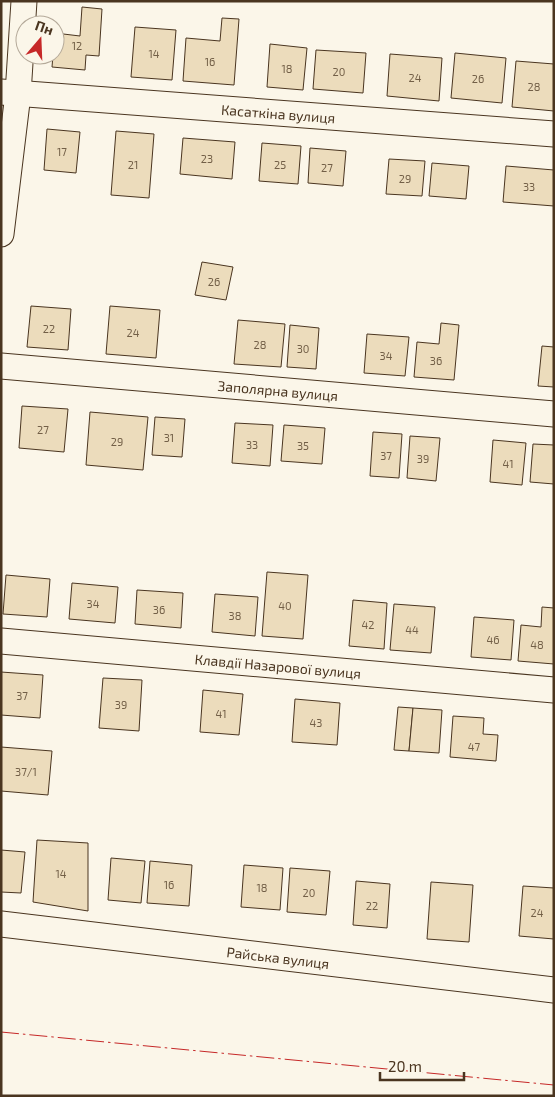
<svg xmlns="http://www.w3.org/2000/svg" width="555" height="1097" viewBox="0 0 555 1097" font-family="'Exo 2',sans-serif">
<rect width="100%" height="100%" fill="#fbf6e9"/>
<g fill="#ecdcbc" stroke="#4a3520">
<polygon points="82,7 102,9 99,56 86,55 85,70 52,67 53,55 55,55 55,33 80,36"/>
<polygon points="222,18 239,19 234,85 183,81 186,38 220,41"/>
<polygon points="135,27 176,30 172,80 131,77"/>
<polygon points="270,44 307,48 303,90 267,87"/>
<polygon points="316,50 366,53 363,93 313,89"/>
<polygon points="455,53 506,58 502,103 451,98"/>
<polygon points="390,54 442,58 439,101 387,96"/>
<polygon points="516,61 554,64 554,111 512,107"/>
<polygon points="47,129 80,132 76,173 44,170"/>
<polygon points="116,131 154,134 149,198 111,195"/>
<polygon points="183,138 235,142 232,179 180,174"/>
<polygon points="262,143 301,146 298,184 259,181"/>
<polygon points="310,148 346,151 343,186 308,183"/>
<polygon points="389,159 425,161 422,196 386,194"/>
<polygon points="432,163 469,166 466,199 429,196"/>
<polygon points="506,166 554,170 554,206 503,202"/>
<polygon points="202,262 233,267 226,300 195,295"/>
<polygon points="31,306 71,309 68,350 27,347"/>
<polygon points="110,306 160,310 156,358 106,354"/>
<polygon points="238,320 285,324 281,367 234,364"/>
<polygon points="441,323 459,325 454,380 414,377 417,342 439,344"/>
<polygon points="290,325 319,328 316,369 287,367"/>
<polygon points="367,334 409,337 405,376 364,373"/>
<polygon points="542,346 554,347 554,387 538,386"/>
<polygon points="22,406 68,409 64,452 19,448"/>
<polygon points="90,412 148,417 143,470 86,465"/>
<polygon points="155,417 185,419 182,457 152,455"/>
<polygon points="235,423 273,425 270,466 232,463"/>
<polygon points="284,425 325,428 322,464 281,461"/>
<polygon points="373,432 402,434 399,478 370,476"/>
<polygon points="410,436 440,438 436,481 407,478"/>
<polygon points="493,440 526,443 522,485 490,482"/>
<polygon points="533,444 554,445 554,484 530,482"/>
<polygon points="267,572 308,575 303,639 262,636"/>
<polygon points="6,575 50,579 47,617 3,614"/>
<polygon points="72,583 118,587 115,623 69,619"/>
<polygon points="137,590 183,593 181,628 135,624"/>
<polygon points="215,594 258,597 255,636 212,632"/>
<polygon points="353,600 387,603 384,649 349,646"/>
<polygon points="394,604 435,607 431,653 390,650"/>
<polygon points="542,607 554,608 554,664 518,661 521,625 541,627"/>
<polygon points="474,617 514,620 511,660 471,657"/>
<polygon points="1,672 43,675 40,718 1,715"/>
<polygon points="103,678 142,680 139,731 99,728"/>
<polygon points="203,690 243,694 239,735 200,732"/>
<polygon points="295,699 340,703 337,745 292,742"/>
<polygon points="398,707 413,708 409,751 394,750"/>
<polygon points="413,708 442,710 439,753 409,751"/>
<polygon points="453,716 484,718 483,734 498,735 496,761 450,757"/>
<polygon points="1,747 52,751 48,795 1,791"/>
<polygon points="37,840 88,843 88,911 33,902"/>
<polygon points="1,850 25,852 21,893 1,892"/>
<polygon points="111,858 145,861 141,903 108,900"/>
<polygon points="150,861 192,865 189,906 147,903"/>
<polygon points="244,865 283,868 280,910 241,907"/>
<polygon points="290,868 330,871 326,915 287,912"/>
<polygon points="356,881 390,884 387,928 353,925"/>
<polygon points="431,882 473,885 469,942 427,939"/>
<polygon points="523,886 554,888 554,939 519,936"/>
</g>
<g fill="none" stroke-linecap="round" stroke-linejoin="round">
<g stroke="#4a3520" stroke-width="27">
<g id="minor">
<path id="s1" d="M1,92l553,42"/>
<polyline points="1,234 18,94 24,1"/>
<path id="s2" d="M1,366l553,48"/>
<path id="s3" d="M1,641l553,49"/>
<path id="s4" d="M1,924l553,66"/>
</g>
</g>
<use href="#minor" stroke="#fbf6e9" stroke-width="25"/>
<polyline stroke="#c62828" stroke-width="1" stroke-dasharray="18 4 2.5 4" stroke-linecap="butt" points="1,1032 554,1085"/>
</g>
<g text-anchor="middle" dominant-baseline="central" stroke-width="4" stroke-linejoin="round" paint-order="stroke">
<g font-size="11" fill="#725f47">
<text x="77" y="45">12</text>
<text x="154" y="53">14</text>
<text x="210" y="61">16</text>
<text x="287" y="68">18</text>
<text x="339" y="71">20</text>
<text x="415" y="77">24</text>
<text x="478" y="78">26</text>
<text x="534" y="86">28</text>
<text x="62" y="151">17</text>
<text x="207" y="158">23</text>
<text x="133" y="164">21</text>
<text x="280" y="164">25</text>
<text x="327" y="167">27</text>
<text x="405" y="178">29</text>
<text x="529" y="186">33</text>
<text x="214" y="281">26</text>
<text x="49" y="328">22</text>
<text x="133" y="332">24</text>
<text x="260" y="344">28</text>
<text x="303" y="348">30</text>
<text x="386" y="355">34</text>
<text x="436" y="360">36</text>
<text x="43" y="429">27</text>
<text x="169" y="437">31</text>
<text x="117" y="441">29</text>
<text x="252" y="444">33</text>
<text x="303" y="445">35</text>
<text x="386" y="455">37</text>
<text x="423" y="458">39</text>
<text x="508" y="463">41</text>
<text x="93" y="603">34</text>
<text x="285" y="605">40</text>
<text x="159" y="609">36</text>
<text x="235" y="615">38</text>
<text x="368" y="624">42</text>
<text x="412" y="629">44</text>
<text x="493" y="639">46</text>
<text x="537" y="644">48</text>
<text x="22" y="695">37</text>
<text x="121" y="704">39</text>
<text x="221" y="713">41</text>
<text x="316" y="722">43</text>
<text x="474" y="746">47</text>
<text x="26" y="771">37/1</text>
<text x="61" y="873">14</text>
<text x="169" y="884">16</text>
<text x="262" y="887">18</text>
<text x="309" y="892">20</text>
<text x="372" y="905">22</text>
<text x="537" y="912">24</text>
</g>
<g font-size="14" fill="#4a3520" stroke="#fbf6e9">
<text stroke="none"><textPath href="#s1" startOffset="278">Касаткіна вулиця</textPath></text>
<text stroke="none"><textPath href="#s2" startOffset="278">Заполярна вулиця</textPath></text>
<text stroke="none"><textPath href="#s3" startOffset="278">Клавдії Назарової вулиця</textPath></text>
<text stroke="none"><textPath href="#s4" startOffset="279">Райська вулиця</textPath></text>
</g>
</g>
<rect width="555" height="1097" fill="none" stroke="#4a3520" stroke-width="5"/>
<g transform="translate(40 40) rotate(19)"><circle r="24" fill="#fbf6e9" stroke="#b4a999"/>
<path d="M0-4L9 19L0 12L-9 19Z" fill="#c62828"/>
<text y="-8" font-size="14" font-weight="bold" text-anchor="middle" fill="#4a3520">Пн</text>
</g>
<path d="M380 1072v8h84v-8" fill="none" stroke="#4a3520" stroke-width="2.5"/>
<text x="388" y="1072" font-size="15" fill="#4a3520" stroke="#fbf6e9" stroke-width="4" paint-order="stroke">20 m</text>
</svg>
